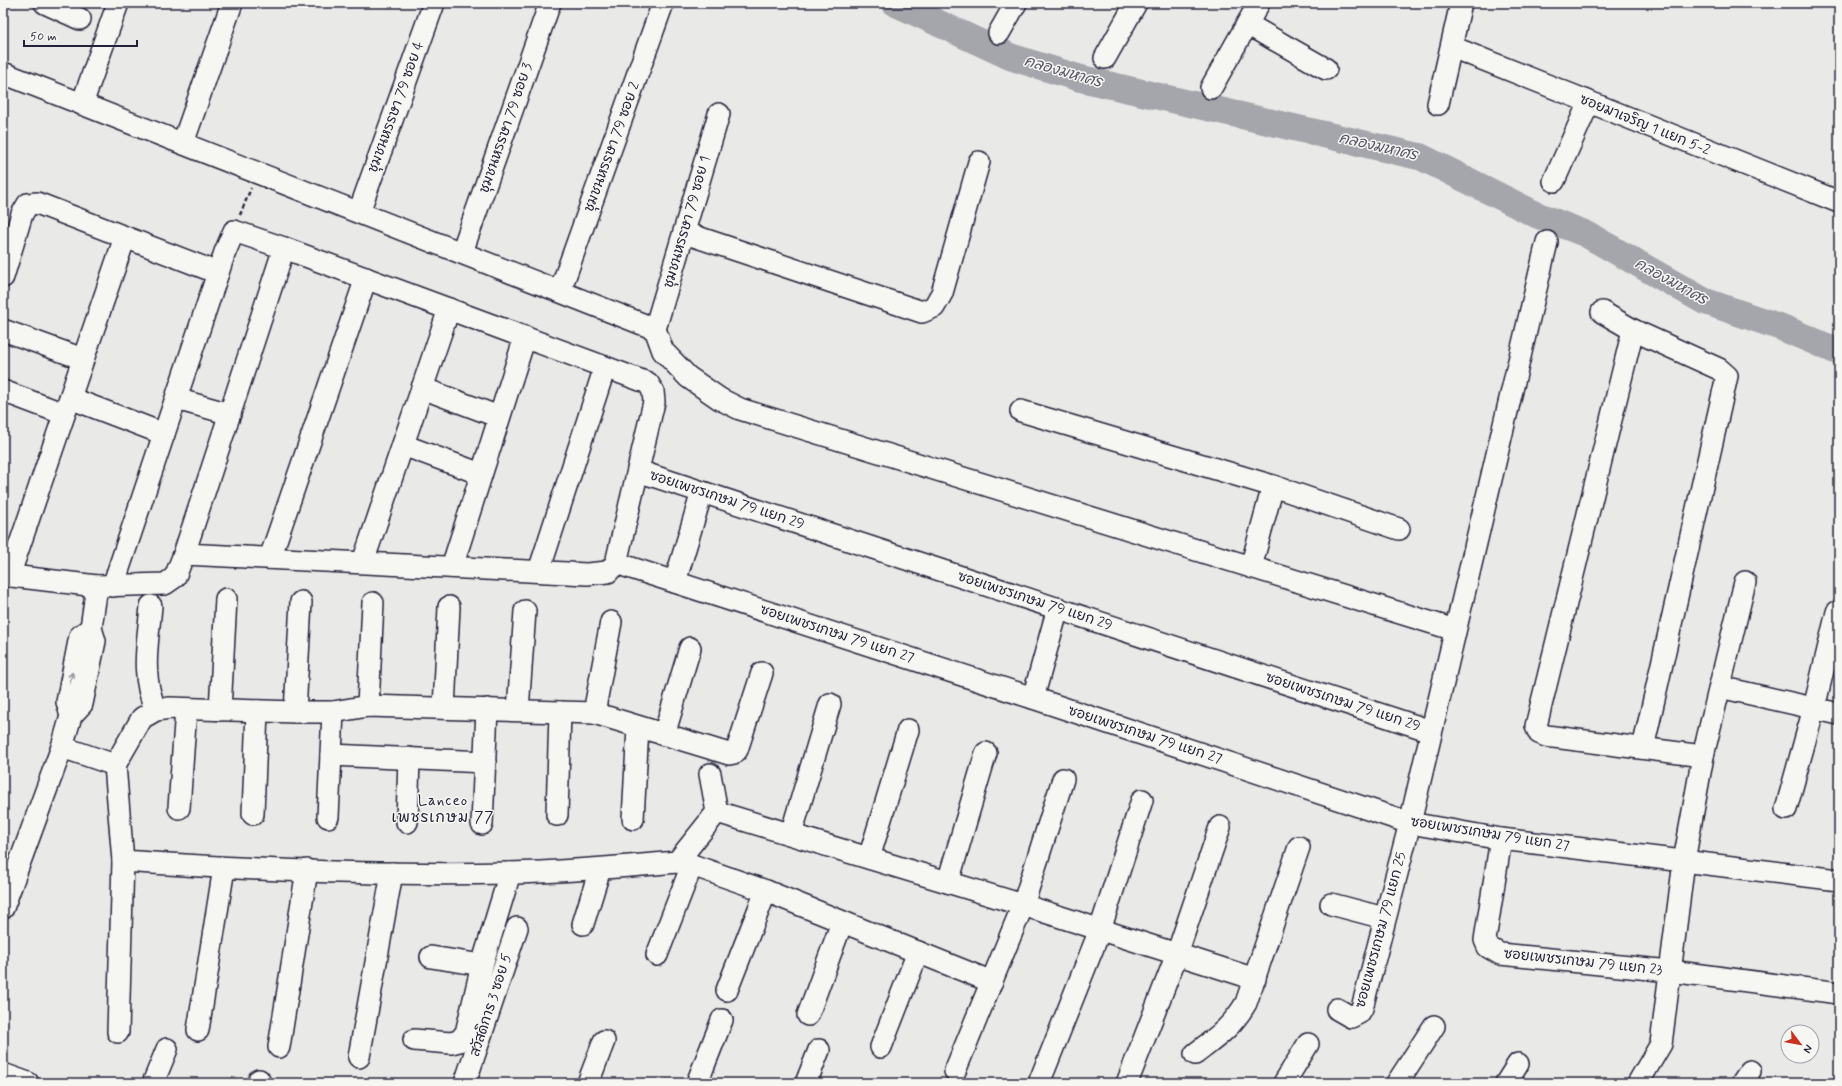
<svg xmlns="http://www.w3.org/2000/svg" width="1842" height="1086" viewBox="0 0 1842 1086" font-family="Mynerve,'Playpen Sans Thai',sans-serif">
<rect width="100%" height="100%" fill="#e9e9e7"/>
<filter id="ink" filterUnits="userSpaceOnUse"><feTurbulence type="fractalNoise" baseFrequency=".025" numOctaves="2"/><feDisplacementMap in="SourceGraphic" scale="8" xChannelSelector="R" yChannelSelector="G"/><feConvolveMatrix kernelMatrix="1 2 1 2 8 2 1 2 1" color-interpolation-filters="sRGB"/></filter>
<g filter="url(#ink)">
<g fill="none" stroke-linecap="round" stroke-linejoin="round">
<polyline stroke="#a5a5ac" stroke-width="27" points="895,3 1011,57 1079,78 1421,157 1537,215 1586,234 1704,301 1783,328 1839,352"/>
<g stroke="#22223b" stroke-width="24">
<g id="minor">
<polyline points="45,3 80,19"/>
<polyline points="1247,24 1326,69"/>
<polyline points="999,33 1016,3"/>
<polyline points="1452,47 1839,202"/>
<polyline points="1105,58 1136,3"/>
<polyline points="3,73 655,329 663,351 688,377 720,399 740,409 1455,630"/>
<polyline points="1211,88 1259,3"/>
<polyline points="82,104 118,3"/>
<polyline points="1438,104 1461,3"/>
<polyline points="183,143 232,3"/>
<polyline points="1554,181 1589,102"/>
<polyline points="359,212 434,3"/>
<polyline points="685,233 922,312 934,307 942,293 979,162"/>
<polyline points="462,252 550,3"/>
<polyline points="3,277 22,214 28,204 37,203 218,273"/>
<polyline points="560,291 663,3"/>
<polyline points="1602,312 1633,330 1719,369 1727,376 1643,748"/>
<polyline points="655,329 719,114"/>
<polyline points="3,330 83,359"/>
<polyline points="1633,330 1536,726 1539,733 1546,736 1703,756"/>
<polyline points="422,388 499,417"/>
<polyline points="3,391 64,414"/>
<polyline points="70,398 164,434"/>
<polyline points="176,399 230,414"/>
<polyline points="1021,411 1273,486 1399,529"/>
<polyline points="403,445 481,474"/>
<polyline points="638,471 1431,731"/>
<polyline points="270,558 366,278"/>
<polyline points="363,562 449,309"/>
<polyline points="616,563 1033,698 1410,823 1501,839 1839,880"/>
<polyline points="452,567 525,337"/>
<polyline points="1251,567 1273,486"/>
<polyline points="539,571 605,367"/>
<polyline points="3,575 97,586 91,628 95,641 82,704 71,716 62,747 3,908"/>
<polyline points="9,576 125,237"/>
<polyline points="675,582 702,492"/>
<polyline points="97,586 165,584 175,577 184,554 284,248 648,383 653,391 654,402 616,563 608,572 587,574 184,554"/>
<polyline points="113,586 225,252 234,231 284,248"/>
<path d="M151,606c-3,36 -11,70 5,104"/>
<polyline points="1720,687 1839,714"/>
<polyline points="1033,698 1058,608"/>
<polyline points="368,706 373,603"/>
<polyline points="444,708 449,607"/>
<polyline points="220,710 226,599"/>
<polyline points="518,710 525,611"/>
<polyline points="295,712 301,602"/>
<polyline points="594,713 611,622"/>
<polyline points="71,716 67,702 80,636 91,628"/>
<polyline points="664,735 690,648"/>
<polyline points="62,747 115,765 142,718 156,710 170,708 295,712 333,712 368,706 594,713 729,754 734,753 737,750 762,673"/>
<polyline points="331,755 485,762"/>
<path d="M115,765l8,96c128,9 257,15 386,12 56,-1 112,-6 168,-11l40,-50 -7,-38"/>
<polyline points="179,808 186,709"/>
<polyline points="1786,809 1814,708 1837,612"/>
<polyline points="717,812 1023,905 1255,979"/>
<polyline points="253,814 257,711"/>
<polyline points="557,815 560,712"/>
<polyline points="328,817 333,712"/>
<polyline points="633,819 638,727"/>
<polyline points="407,822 409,758"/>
<polyline points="482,824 487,709"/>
<polyline points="791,834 830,704"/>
<polyline points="1501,839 1485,940 1488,947 1500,954 1670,971 1839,993"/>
<polyline points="869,858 908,730"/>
<polyline points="677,862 692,865 766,891 992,982"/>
<polyline points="948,882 986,753"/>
<polyline points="1331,904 1384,918"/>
<polyline points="583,924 600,869"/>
<polyline points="657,955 692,865"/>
<polyline points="431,957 482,965"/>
<polyline points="727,990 766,891"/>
<polyline points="1337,1009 1351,1017 1359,1013 1362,1008 1410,823 1547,242"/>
<polyline points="808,1015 842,922"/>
<polyline points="198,1030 224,868"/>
<polyline points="118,1032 123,861"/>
<polyline points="414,1040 451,1043 459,1041 466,1033 482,965 510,873"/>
<polyline points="279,1047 307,870"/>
<polyline points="881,1047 918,952"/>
<path d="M1195,1054c22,-17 37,-27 51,-51l53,-156"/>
<polyline points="359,1057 392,873"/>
<polyline points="955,1071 1023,905 1063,779"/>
<polyline points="3,1074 28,1083"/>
<polyline points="153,1083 167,1049"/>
<polyline points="258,1083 259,1080"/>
<polyline points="465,1083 517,928"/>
<polyline points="588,1083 604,1041"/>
<polyline points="697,1083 722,1020"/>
<polyline points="806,1083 819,1050"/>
<polyline points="1039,1083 1100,930 1142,800"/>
<polyline points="1127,1083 1177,954 1220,827"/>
<polyline points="1284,1083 1308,1044"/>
<polyline points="1397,1083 1434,1026"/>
<polyline points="1506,1083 1518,1064"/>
<polyline points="1638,1083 1661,1044 1684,861 1703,756 1745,582"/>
<polyline points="1742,1083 1750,1071"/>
</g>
</g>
<polyline stroke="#22223b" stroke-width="2.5" stroke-dasharray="4 3" stroke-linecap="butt" points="240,215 251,188"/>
<use href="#minor" stroke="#f6f6f2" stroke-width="21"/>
</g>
<defs><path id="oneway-shaft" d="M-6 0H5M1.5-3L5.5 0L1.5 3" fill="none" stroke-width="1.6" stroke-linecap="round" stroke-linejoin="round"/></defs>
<use stroke="#9797a0" href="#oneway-shaft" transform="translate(71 678) rotate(-78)"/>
</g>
<g text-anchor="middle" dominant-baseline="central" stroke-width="3" stroke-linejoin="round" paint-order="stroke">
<g font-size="14" fill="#22223b" stroke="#f6f6f2">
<text transform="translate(396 107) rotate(-70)">ชุมชนหรรษา 79 ซอย 4</text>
<text transform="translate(1645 125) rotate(22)">ซอยมาเจริญ 1 แยก 5-2</text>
<text transform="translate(506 128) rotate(-71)">ชุมชนหรรษา 79 ซอย 3</text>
<text transform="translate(612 147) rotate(-70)">ชุมชนหรรษา 79 ซอย 2</text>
<text transform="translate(687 222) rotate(-74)">ชุมชนหรรษา 79 ซอย 1</text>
<text transform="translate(727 500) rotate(18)">ซอยเพชรเกษม 79 แยก 29</text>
<text transform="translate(1035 601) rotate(18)">ซอยเพชรเกษม 79 แยก 29</text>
<text transform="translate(837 634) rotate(18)">ซอยเพชรเกษม 79 แยก 27</text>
<text transform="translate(1343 702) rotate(18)">ซอยเพชรเกษม 79 แยก 29</text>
<text transform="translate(1145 735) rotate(18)">ซอยเพชรเกษม 79 แยก 27</text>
<text transform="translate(1490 834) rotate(9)">ซอยเพชรเกษม 79 แยก 27</text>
<text transform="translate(1381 930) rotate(-75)">ซอยเพชรเกษม 79 แยก 25</text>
<text transform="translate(1583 962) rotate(6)">ซอยเพชรเกษม 79 แยก 23</text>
<text transform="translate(491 1005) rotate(-72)">สวัสดิการ 3 ซอย 5</text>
</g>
<g font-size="15" font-style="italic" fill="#565668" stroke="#f6f6f2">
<text transform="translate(1063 72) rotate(16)">คลองมหาศร</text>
<text transform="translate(1378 147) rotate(13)">คลองมหาศร</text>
<text transform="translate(1671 282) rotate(29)">คลองมหาศร</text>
</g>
<g font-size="15" letter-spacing="1" fill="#22223b" stroke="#f6f6f2">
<text x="443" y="801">Lanceo<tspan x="443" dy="17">เพชรเกษม 77</tspan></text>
</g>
</g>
<rect width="1842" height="1086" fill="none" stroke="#f6f6f2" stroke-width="16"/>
<rect x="8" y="8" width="1826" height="1070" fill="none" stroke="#22223b" stroke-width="1.5" filter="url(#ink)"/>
<g transform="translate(1800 1044) rotate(122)"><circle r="19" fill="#f6f6f2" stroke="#a1a1a9"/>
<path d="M0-3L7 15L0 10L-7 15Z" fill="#c8321e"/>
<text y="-6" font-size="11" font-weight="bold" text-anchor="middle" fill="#22223b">N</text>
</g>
<path d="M24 40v6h113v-6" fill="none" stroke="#22223b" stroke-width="2"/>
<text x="30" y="40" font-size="12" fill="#22223b" stroke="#f6f6f2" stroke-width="3" paint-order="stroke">50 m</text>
</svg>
